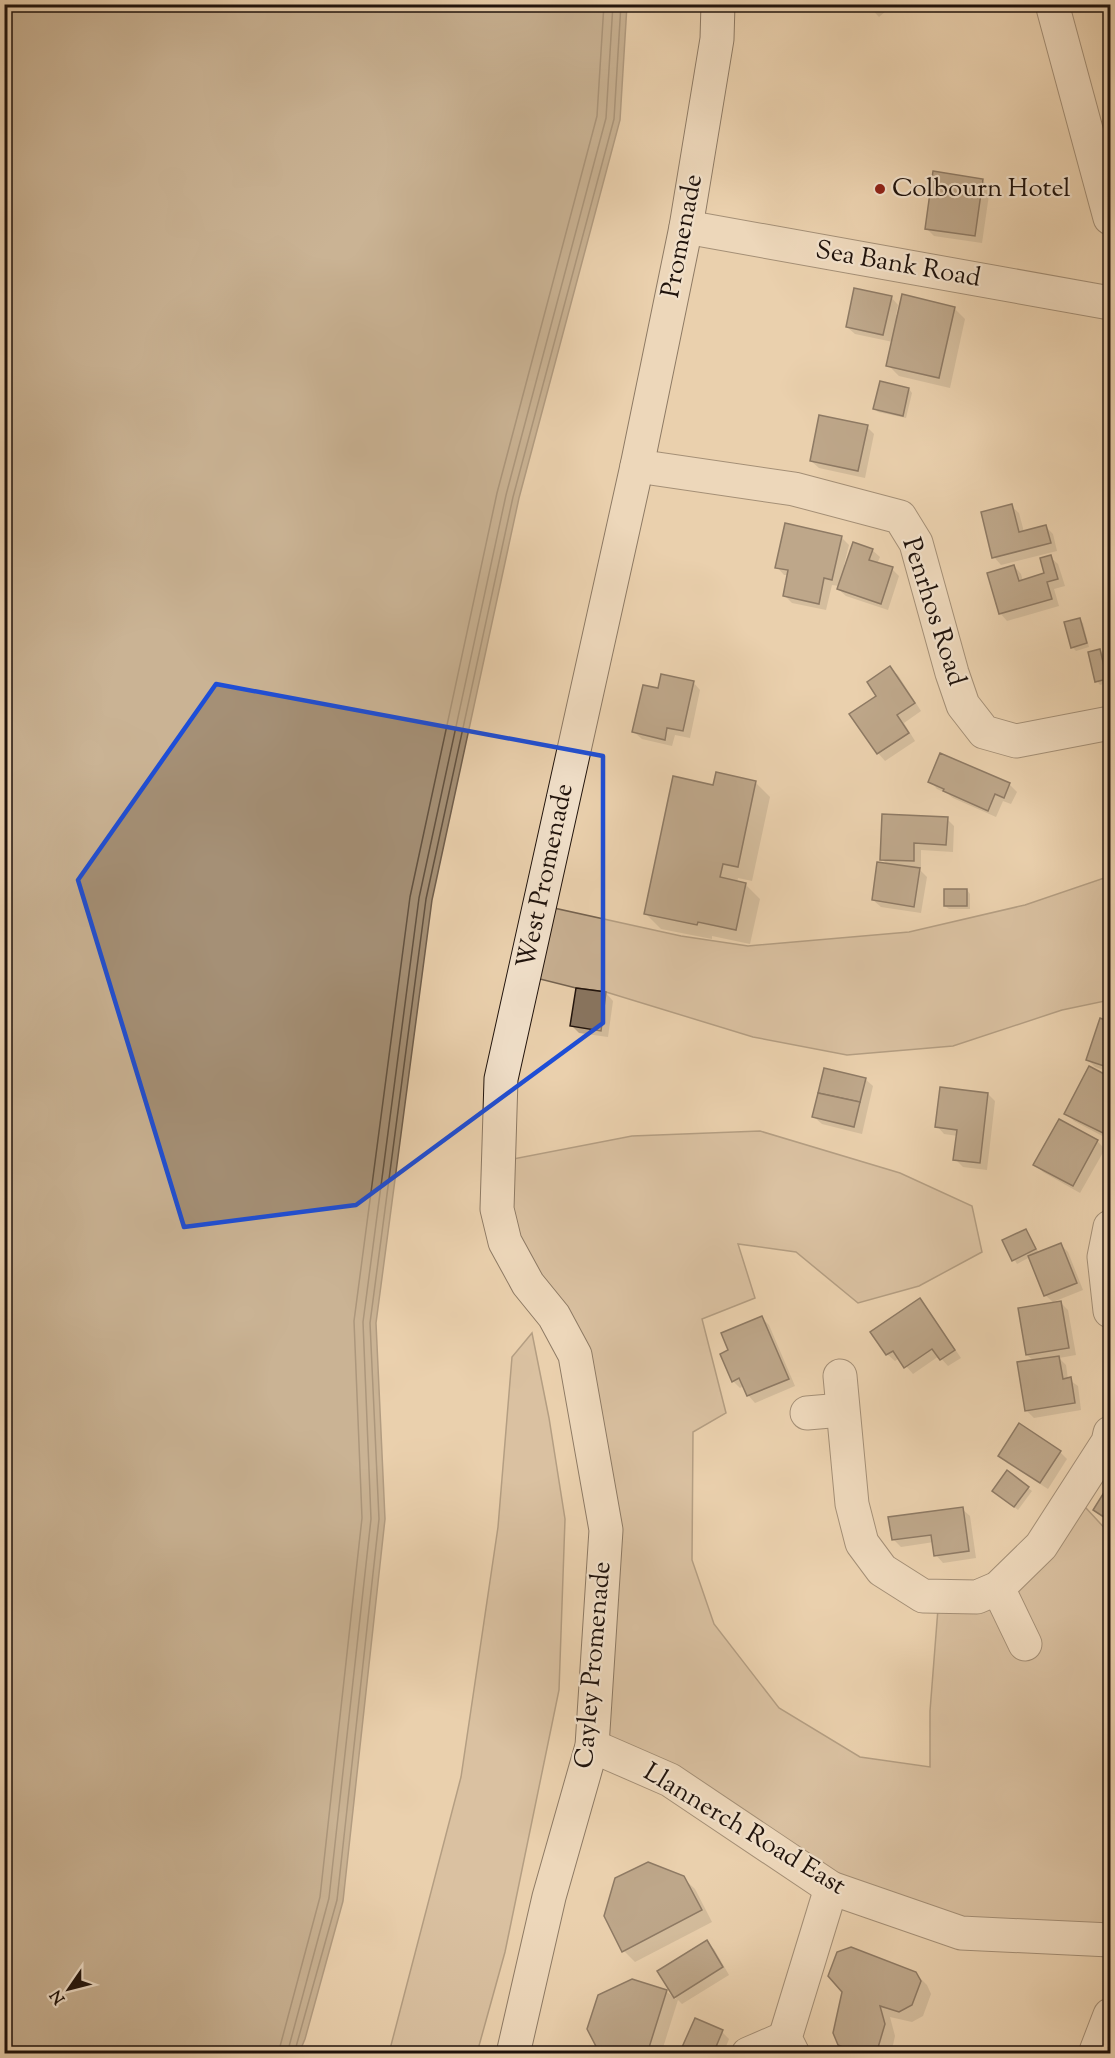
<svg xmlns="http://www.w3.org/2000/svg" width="1115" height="2058" viewBox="0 0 1115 2058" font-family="'Sorts Mill Goudy',serif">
<rect width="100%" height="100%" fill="#ead0ad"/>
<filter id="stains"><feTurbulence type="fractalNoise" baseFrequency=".00333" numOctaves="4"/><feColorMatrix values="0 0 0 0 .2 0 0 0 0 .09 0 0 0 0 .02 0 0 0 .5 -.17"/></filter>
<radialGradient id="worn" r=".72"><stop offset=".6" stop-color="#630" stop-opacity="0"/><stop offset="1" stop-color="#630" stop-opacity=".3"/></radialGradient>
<g fill="#c8b092" stroke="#74624f" stroke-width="1.5">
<polygon points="1110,876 1110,1000 1062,1010 953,1046 847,1055 753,1037 606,992 576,988 524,975 540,905 681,936 748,946 909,932 1025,905"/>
<polygon points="760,1131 900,1173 972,1206 982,1252 919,1286 858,1303 796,1252 738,1244 755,1298 702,1319 726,1413 693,1432 692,1560 714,1624 779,1708 860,1757 930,1767 930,1711 939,1596 998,1588 1072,1497 1086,1508 1110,1534 1110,1940 961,1933 831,1888 592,1746 606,1530 575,1355 528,1284 498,1162 632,1136"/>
<polygon points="532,1333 549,1418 565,1519 559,1690 505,1952 477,2053 389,2053 461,1777 498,1527 512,1357"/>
</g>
<polygon fill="#a59076" stroke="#705e4c" stroke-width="1.5" points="5,4 627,5 620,120 519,498 432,900 376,1323 385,1519 343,1901 305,2039 299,2053 5,2053"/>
<g fill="#0003">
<polygon points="867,4 894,4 879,17"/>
<polygon points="983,181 990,188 982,243 934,236 926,228"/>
<polygon points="891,297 898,305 896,315 954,308 965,319 950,388 899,376 888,365 893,342 855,334 847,327"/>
<polygon points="909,389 912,393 906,418 878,412 875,409"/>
<polygon points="867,427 874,434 865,478 819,468 811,461"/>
<polygon points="1011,506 1019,513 1024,532 1046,527 1053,534 1057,551 1001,565 994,557"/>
<polygon points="841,537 849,545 844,565 846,565 872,550 880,557 877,564 892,569 899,576 888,610 846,596 838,589 839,586 832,585 826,610 792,603 784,595 789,575 784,575 777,567"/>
<polygon points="1050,557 1058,564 1065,586 1054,589 1059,606 1007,621 1000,613 1014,566 1021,574 1023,581 1046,574"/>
<polygon points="1079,620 1083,623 1089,647 1076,651 1072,647"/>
<polygon points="1100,650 1103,654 1110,682 1100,685 1097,681"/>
<polygon points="890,668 898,675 921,711 904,723 915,741 885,761 878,753 879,696"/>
<polygon points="693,682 700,690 690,738 675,735 672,746 642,739 634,732 659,690"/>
<polygon points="930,781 1009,784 1017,792 1011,804 1003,801 996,817 953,798 948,794 937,789"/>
<polygon points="755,782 770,797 752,881 738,878 737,882 745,884 760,899 750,944 712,936 712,939 661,929 646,914 714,787"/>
<polygon points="947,819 954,826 953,852 921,850 921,868 918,868 927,877 921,913 881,907 873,900 888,865 882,859"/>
<polygon points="967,890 970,894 970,909 949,909 945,906"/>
<polygon points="606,993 613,1001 608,1037 579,1033 572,1026"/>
<polygon points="1101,1020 1110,1023 1110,1072 1095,1067 1088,1060"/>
<polygon points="1090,1068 1110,1078 1110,1140 1074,1121 1066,1113"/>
<polygon points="865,1079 873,1086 862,1134 822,1124 814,1117"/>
<polygon points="988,1094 995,1101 987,1170 963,1167 955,1159 958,1136 944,1134 937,1126"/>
<polygon points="1097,1141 1105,1149 1080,1193 1043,1172 1035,1164"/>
<polygon points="1026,1230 1039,1253 1061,1245 1068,1252 1083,1290 1053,1302 1045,1295 1030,1257 1017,1264 1004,1241"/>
<polygon points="920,1300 927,1308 961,1358 948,1366 939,1356 913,1374 899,1358 895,1361 887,1354"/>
<polygon points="1061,1303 1068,1310 1076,1355 1059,1358 1066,1365 1068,1379 1078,1386 1081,1410 1034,1418 1027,1411 1034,1361 1027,1355"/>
<polygon points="761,1317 769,1325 795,1386 755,1403 748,1395 744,1386 740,1388 733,1381 730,1351"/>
<polygon points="1060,1452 1067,1459 1048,1489 1007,1463 1000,1455"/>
<polygon points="1028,1488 1032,1491 1018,1510 997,1494"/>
<polygon points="962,1509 970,1516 976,1558 943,1563 936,1555 934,1542 901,1547 893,1539"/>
<polygon points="683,1878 695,1889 712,1922 635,1962 624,1951"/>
<polygon points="706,1942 714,1949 729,1975 682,2004 678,2000 661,2054 602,2054 666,1991 677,2000 659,1971"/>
<polygon points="915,1973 927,1985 931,1994 923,2016 912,2022 890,2017 895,2036 891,2054 848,2054 840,2045 835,2033"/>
<polygon points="722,2032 729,2039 723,2054 681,2054"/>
</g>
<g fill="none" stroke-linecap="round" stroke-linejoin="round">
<g stroke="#625241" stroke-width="1.5">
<polyline points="278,2054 320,1897 362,1518 354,1321 410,897 497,493 597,116 604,4"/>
<polyline points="287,2054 329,1898 371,1519 363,1322 419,898 506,495 606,118 613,4"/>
<polyline points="294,2054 337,1900 379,1519 370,1323 426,899 513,497 614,119 621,4"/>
</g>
</g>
<g fill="#897560" stroke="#20130c" stroke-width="1.5">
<polygon points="933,171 983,179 975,236 925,229"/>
<polygon points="854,288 892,296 883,335 846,327"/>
<polygon points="902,294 955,307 939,378 886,366"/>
<polygon points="880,381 909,388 903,416 873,409"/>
<polygon points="819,415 868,425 858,471 810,461"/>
<polygon points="1012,504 1019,532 1046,525 1051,543 992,558 981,512"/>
<polygon points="785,523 842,536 832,580 824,578 819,604 783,596 788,570 775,568"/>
<polygon points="853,542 873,549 869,560 893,567 881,604 837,589"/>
<polygon points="1051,555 1058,579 1047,582 1052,599 999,614 987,573 1014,565 1019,581 1044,573 1040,558"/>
<polygon points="1080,618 1087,643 1071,648 1064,622"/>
<polygon points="1100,649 1107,679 1095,682 1088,652"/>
<polygon points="890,666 915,703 897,715 909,733 877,754 849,714 876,696 867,682"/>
<polygon points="661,674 694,681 683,731 667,728 665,740 632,732 643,685 658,688"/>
<polygon points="940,753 1010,783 1004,798 995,794 988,811 943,791 944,789 928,782"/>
<polygon points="716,772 756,781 738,867 723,864 720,877 746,883 736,930 698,922 697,925 644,914 673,776 713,785"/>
<polygon points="882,814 948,817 946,845 914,843 914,861 880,860"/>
<polygon points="877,862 920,868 914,907 872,900"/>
<rect x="944" y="889" width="23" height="17"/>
<polygon points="576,988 606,992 601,1031 570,1026"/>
<polygon points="1100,1018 1110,1022 1110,1068 1086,1060"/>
<polygon points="1089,1066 1110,1077 1110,1122 1105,1134 1064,1114"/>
<polygon points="824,1068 866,1078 860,1102 818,1093"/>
<polygon points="940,1087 988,1093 980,1163 953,1160 957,1130 935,1127"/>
<polygon points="818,1093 860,1102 854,1127 812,1117"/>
<polygon points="1059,1119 1098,1140 1073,1186 1033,1165"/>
<polygon points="1026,1229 1036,1249 1012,1261 1002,1240"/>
<polygon points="1061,1243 1077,1283 1044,1296 1028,1256"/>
<polygon points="920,1298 955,1350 940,1360 932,1349 904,1368 893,1351 886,1355 870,1332"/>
<polygon points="1061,1301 1069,1348 1026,1355 1018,1308"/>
<polygon points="762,1316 789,1379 747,1396 739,1378 732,1382 720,1354 728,1350 721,1333"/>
<polygon points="1059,1356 1063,1379 1071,1377 1075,1403 1025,1411 1017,1362"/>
<polygon points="1019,1423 1061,1451 1040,1483 998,1456"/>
<polygon points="1007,1470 1029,1487 1014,1507 992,1491"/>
<polygon points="1108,1486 1110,1488 1110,1521 1093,1510"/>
<polygon points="963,1507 969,1551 934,1556 931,1535 892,1540 888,1517"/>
<polygon points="648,1862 684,1876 702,1910 622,1952 604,1916 615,1878"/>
<polygon points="707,1940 723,1967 674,1998 657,1971"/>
<polygon points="851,1947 916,1972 921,1981 912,2005 899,2012 880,2006 885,2024 877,2051 873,2054 858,2054 838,2045 833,2033 842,1992 828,1976 837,1952"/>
<polygon points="632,1979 667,1990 647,2054 600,2054 587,2029 598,1995"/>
<polygon points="695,2018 723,2030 713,2054 679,2054"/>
</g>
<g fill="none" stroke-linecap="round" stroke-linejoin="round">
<g stroke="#524234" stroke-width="35">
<g id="street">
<polyline points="1052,4 1110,218"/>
<polyline points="686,227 1110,303"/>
<polyline points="637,466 794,489 900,517 916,543 952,673 963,705 984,732 1016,741 1110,723"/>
<polyline points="1110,1227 1104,1257 1110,1311"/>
<polyline points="840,1376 852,1504 862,1543 882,1570 923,1596 977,1597 998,1588 1041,1546 1108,1442 1110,1433"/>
<polyline points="807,1413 842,1410"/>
<polyline points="998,1588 1025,1644"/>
<polyline points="592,1746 670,1780 831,1888 961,1933 1110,1940"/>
<polyline points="748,2054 785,2038"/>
<polyline points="793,2054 785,2038 831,1888"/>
<polyline points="1095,2054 1110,2015"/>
</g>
</g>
<g stroke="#20130c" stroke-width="35">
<polyline id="secondary" points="513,2054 549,1897 592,1746 606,1530 575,1355 554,1316 528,1284 505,1242 497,1209 501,1079 637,466 686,227 717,39 718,4"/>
</g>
<use href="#street" stroke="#f1e0ca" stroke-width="33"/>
<use href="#secondary" stroke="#f1e0ca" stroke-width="33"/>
</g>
<path d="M0 0H1115V2058H0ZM216,684l387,72v267l-247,182 -172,22 -106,-347z" fill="#ead0ad" fill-opacity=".55" fill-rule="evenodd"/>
<path fill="none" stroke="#1d4ed8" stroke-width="4.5" stroke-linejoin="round" d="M216,684l387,72v267l-247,182 -172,22 -106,-347z"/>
<circle fill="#8f2418" stroke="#f1e0ca" stroke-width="2" cx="880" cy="189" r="6"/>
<g text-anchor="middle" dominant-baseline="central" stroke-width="4.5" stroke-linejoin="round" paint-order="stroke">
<g font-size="26" fill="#20130c" stroke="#f1e0ca" text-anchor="start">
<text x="892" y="189">Colbourn Hotel</text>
</g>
<g font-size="26" fill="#20130c" stroke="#f1e0ca">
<text transform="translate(683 236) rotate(-79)">Promenade</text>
<text transform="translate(898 265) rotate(10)">Sea Bank Road</text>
<text transform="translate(933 612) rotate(72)">Penrhos Road</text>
<text transform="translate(546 876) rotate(-78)">West Promenade</text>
<text transform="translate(594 1665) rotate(-85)">Cayley Promenade</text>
<text transform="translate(744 1830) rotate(31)">Llannerch Road East</text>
</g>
</g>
<rect width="1115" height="2058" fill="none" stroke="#ead0ad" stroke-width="24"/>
<rect x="6" y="6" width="1103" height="2046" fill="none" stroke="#20130c" stroke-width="3"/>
<rect x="12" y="12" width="1091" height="2034" fill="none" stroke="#20130c" stroke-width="1.5"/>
<g transform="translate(69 1989) rotate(235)" stroke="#f1e0ca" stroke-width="4.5" paint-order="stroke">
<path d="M0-4.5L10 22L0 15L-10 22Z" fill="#20130c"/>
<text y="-9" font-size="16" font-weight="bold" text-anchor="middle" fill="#20130c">N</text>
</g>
<rect width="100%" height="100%" filter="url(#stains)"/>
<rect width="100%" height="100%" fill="url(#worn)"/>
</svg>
